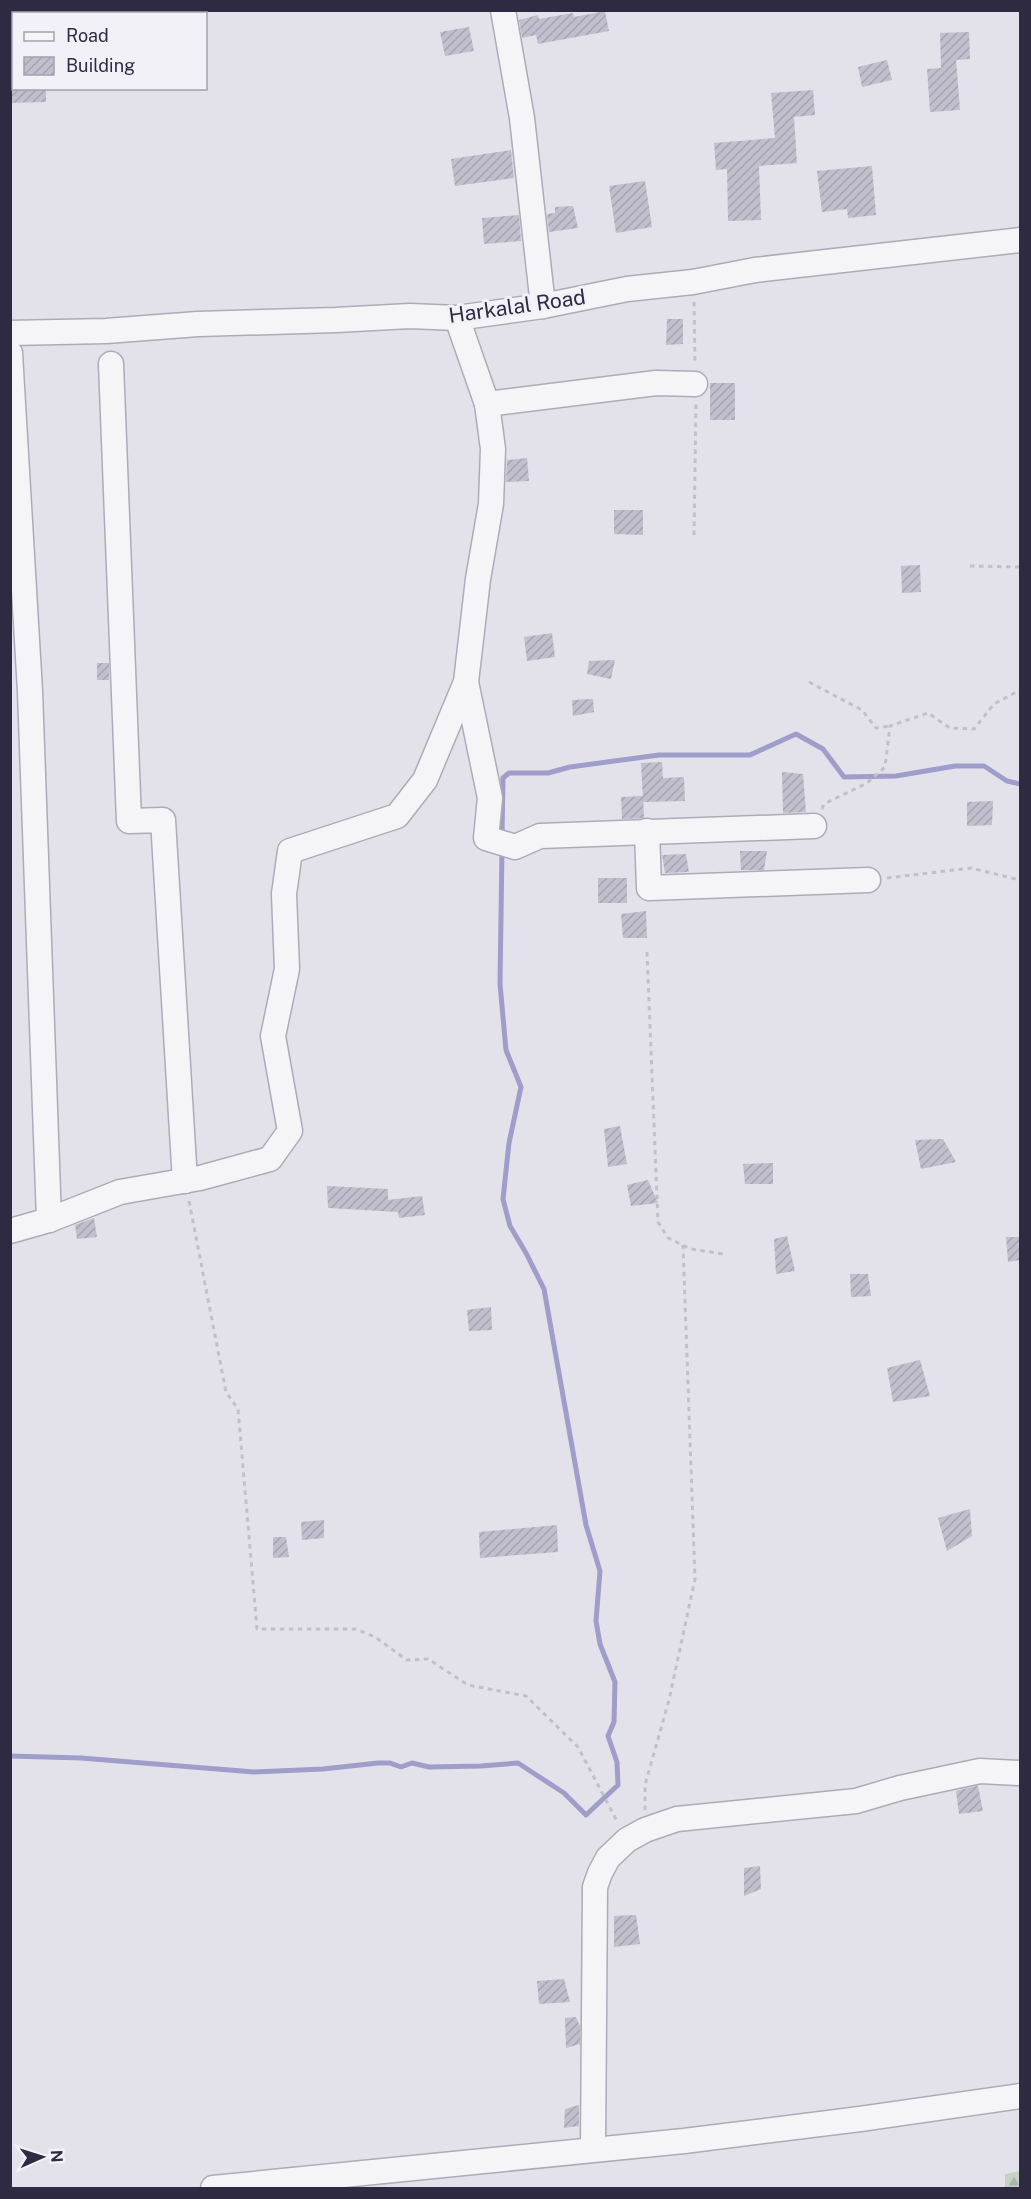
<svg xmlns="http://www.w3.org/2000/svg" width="1031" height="2199" viewBox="0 0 1031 2199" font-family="'Public Sans',sans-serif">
<defs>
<pattern id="forest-firs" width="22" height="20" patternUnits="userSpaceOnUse" patternTransform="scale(1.5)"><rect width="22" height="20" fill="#c3d4c7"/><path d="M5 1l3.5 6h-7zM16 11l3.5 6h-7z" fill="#a8b6ac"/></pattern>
<pattern id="building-hatch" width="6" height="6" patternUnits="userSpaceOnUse" patternTransform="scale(1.5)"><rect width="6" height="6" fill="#c1bfcd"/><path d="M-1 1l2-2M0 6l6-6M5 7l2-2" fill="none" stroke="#a6a4b1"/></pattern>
</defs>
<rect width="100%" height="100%" fill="#e3e2ea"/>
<polygon fill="url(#forest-firs)" points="1020,2171 1020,2188 1005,2188 1005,2174"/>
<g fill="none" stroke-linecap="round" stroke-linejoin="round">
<g stroke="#9f9dca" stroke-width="5">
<polyline points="502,836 503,778 509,773 548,773 570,767 659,755 750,755 796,734 823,749 844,777 896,776 955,766 984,766 1007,781 1020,784"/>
<polyline points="10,1756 81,1758 254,1772 323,1769 378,1763 390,1763 401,1767 412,1763 429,1767 481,1766 518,1763 564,1793 586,1815 618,1785 617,1762 608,1736 614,1722 615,1682 600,1644 596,1621 600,1571 586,1525 544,1289 526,1253 510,1226 503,1199 509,1143 521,1087 506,1050 500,984 502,849"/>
</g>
</g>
<g fill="url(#building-hatch)">
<polygon points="605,11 609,31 538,44 536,35 522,38 519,20 538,15 539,19 573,13 574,17"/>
<polygon points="469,27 474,51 445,56 440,32"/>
<polygon points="969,32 970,59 956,60 960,110 930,112 927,69 941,68 940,33"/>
<polygon points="887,60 892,80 862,87 858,67"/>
<polygon points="10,88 46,88 46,102 10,103"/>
<polygon points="813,90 815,115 794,117 797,163 759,166 761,220 728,221 727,169 716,170 714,143 775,138 771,93"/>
<polygon points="511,150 514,178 455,186 451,159"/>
<polygon points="872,166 876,215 848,218 847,209 822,212 817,171"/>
<polygon points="645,181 652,227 616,233 609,186"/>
<polygon points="573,206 578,228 549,232 547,214 555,213 555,207"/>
<polygon points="519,215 521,241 484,244 482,218"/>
<polygon points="667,319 683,319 683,344 666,345"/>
<rect x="710" y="383" width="25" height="37"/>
<polygon points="527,458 529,481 506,482 507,460"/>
<polygon points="614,510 643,510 643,535 614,534"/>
<polygon points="920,565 921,592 902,593 901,566"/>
<polygon points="552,633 555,657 527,661 524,637"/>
<polygon points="615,660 611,679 587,674 589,661"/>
<rect x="97" y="663" width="12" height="17"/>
<polygon points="593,699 594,712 573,716 572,700"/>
<polygon points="662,762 663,778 684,777 685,801 643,802 641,763"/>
<polygon points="782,772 803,774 806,812 783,813"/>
<polygon points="643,796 644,818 622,819 621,797"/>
<polygon points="993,801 992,825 967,826 967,802"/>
<polygon points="740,851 767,851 764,870 741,870"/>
<polygon points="686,854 689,872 665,873 662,855"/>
<rect x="598" y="878" width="29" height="25"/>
<polygon points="646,911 647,938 623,938 621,914"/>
<polygon points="620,1126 627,1164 608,1167 604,1129"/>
<polygon points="943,1139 956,1162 921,1169 915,1140"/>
<polygon points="773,1163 773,1184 745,1184 743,1164"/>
<polygon points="648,1180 658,1203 631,1206 627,1185"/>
<polygon points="327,1186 388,1189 388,1200 422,1196 425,1215 399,1218 398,1212 328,1208"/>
<polygon points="94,1218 97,1237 77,1239 75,1225"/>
<polygon points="787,1236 795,1271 776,1274 774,1239"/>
<polygon points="1006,1237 1020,1237 1020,1260 1008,1262"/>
<polygon points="850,1274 868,1274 871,1296 851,1297"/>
<polygon points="491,1307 492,1330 469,1331 467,1310"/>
<polygon points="920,1360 930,1396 893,1402 887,1368"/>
<polygon points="970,1509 972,1536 947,1551 938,1518"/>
<polygon points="324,1520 324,1538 302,1540 301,1522"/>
<polygon points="557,1525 558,1552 480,1558 479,1532"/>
<polygon points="273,1537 286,1537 289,1557 273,1558"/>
<polygon points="976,1786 978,1786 983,1811 959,1814 956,1791"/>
<polygon points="760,1866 761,1889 744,1896 744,1868"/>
<polygon points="636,1915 640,1944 614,1947 614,1916"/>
<polygon points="564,1979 570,2002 539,2004 537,1981"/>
<polygon points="576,2017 580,2026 580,2044 566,2048 565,2018"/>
<polygon points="579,2105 579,2126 564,2128 565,2109"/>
</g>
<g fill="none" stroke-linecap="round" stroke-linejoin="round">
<g stroke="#adabb8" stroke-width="27">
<g id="minor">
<polyline points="503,10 522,118 543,306"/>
<polyline points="10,333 106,331 198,324 336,320 410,316 457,318 543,306 627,289 693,282 755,270 1020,240"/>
<polyline points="10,353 30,691 49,1220"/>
<polyline points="111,364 129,821 163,820 185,1181"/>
<polyline points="487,404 656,383 695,384"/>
<polyline points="466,682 490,798 486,838 515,847 540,836 814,826"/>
<polyline points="647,831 649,888 868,880"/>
<polyline points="10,1231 49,1220 120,1192 200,1178 270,1159 290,1131 273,1036 287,969 284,894 290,851 397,816 425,780 466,682 478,579 491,504 493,449 487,404 457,318"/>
<polyline points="593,2149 595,1887 600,1873 608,1858 627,1840 645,1830 677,1819 856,1801 900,1788 980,1771 1020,1773"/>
<polyline points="213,2188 684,2141 860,2119 1020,2096"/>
</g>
</g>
<g stroke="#c1c0c9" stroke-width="3" stroke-dasharray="4.5 4.5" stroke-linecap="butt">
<polyline points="694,302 695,364"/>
<polyline points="694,535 696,404"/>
<polyline points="970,566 1020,567"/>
<polyline points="809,682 862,710 876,728 890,726"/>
<polyline points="822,809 824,804 867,783 885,767 890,726 928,713 950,728 974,729 994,704 1020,690"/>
<polyline points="887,878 971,868 1020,880"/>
<polyline points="647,952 658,1222 668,1238 691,1249 723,1254"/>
<polyline points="189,1201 226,1392 238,1409 257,1629 356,1629 375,1637 407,1660 428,1659 468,1685 526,1696 578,1747 618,1823"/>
<polyline points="645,1810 645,1785 669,1700 695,1579 683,1245"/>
</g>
<use href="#minor" stroke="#f5f5f8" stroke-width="24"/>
</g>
<g text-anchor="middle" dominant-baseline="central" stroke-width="6" stroke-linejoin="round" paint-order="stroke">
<g font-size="21" fill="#2e2a42" stroke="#f2f1f7">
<text transform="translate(517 306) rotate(-8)">Harkalal Road</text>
</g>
</g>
<rect width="1031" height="2199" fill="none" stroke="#2e2a42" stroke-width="24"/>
<rect x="12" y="12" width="195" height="78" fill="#f2f1f7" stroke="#a4a1af" stroke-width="1.5"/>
<rect x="24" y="32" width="30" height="9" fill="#f5f5f8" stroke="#a4a1af" stroke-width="1.5"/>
<text x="66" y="42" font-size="18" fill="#2e2a42">Road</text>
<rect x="24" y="57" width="30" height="18" fill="url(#building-hatch)" stroke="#a4a1af" stroke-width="1.5"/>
<text x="66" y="72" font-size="18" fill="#2e2a42">Building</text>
<g transform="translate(42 2157) rotate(87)" stroke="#f2f1f7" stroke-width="4.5" paint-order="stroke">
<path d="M0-4.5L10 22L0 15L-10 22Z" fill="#2e2a42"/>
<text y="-9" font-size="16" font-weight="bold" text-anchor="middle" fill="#2e2a42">N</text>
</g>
</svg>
